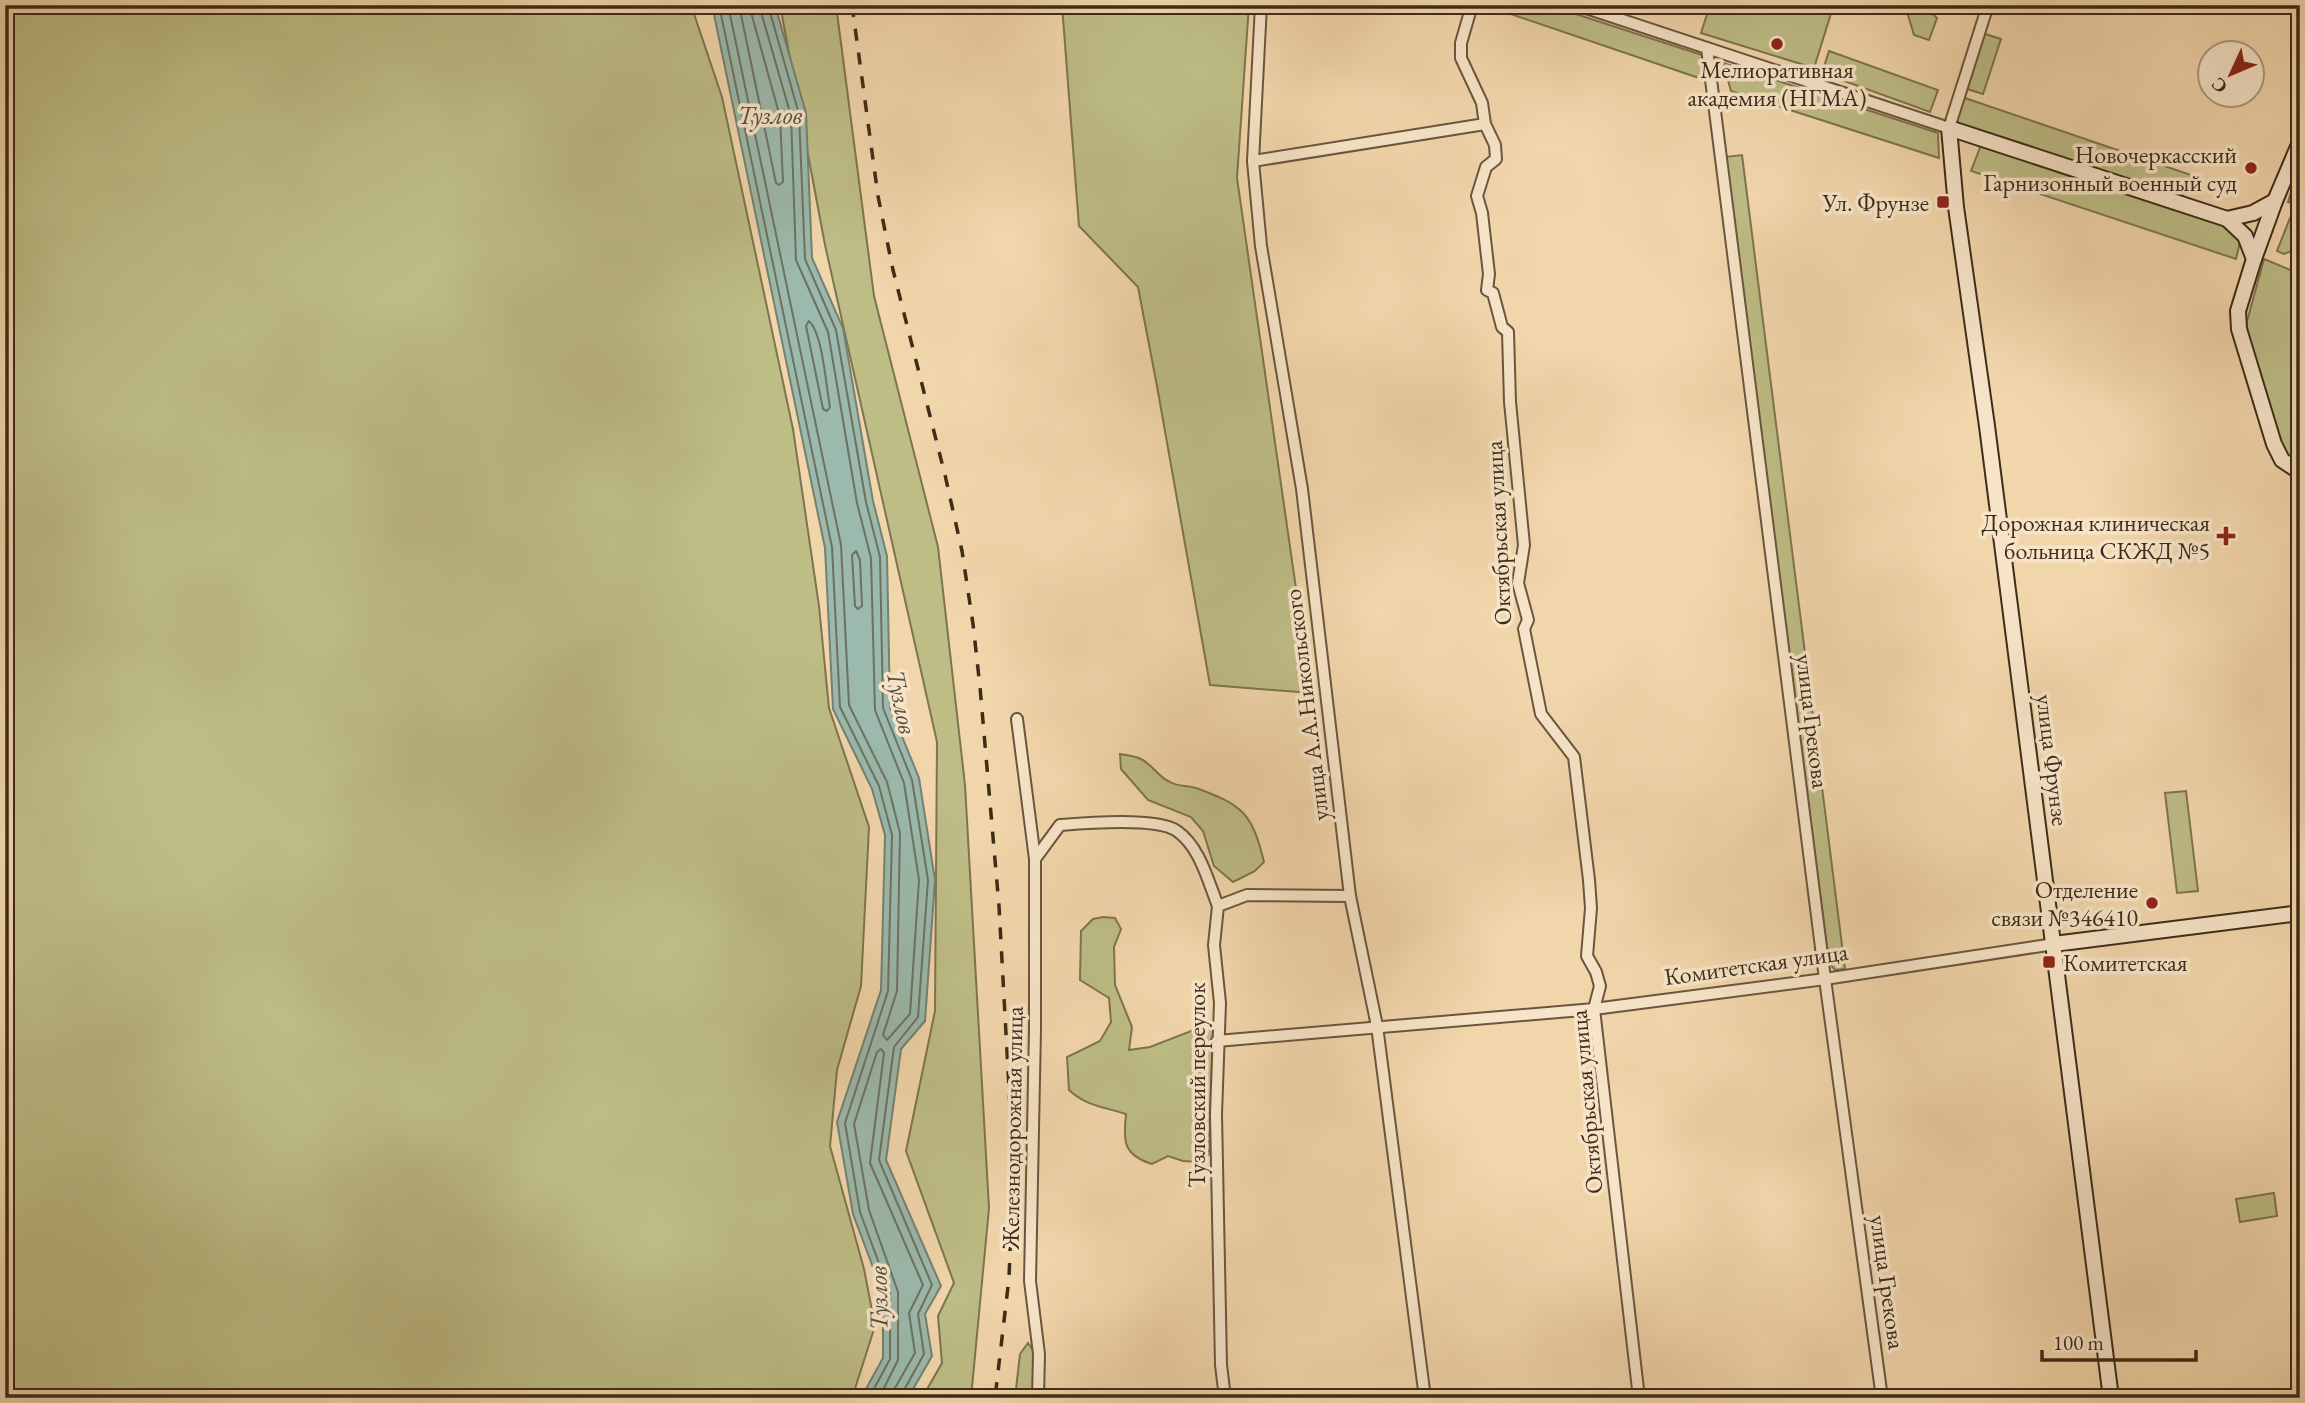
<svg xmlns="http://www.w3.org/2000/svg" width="2305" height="1403" viewBox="0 0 2305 1403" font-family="'EB Garamond',serif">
<rect width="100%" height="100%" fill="#f2d6ab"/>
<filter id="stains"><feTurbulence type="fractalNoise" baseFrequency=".00286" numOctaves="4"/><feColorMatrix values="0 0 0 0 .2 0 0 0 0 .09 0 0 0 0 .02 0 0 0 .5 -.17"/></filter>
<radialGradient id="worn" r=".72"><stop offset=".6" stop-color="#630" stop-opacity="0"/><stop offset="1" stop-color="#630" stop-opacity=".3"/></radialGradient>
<g fill="#bebd86" stroke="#7e7450" stroke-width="2">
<polygon points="5,5 691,5 722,97 793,429 819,606 829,708 869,827 861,986 837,1070 830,1146 864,1269 875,1326 852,1398 5,1398"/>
<polygon points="780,5 836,5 874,296 938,547 965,785 989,1208 971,1398 922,1398 942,1363 938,1316 954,1283 906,1151 935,1011 937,742 825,245"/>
<polygon points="1062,5 1249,5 1237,178 1311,693 1210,685 1157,386 1138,287 1079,226"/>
<polygon points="1548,5 1702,55 1702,79 1487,6"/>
<polygon points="1710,5 1828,5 1833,7 1814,68 1701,33"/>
<polygon points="1905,5 1923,5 1937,18 1929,40 1914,35"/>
<polygon points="1982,33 2001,39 1983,94 1964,88"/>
<polygon points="1829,51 1938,90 1930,112 1822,73"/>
<polygon points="1723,63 1938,133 1939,158 1731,91"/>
<polygon points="1962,97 2191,175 2182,198 1954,125"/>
<polygon points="1981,145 2225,226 2234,233 2240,242 2236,259 1971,171"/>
<polygon points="1742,155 1845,969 1835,970 1829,963 1725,157"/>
<polygon points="2300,161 2300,206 2288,202"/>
<path d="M2290,218l6,2c5,11 3,18 1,29l-13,5 -7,-3z"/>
<polygon points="2264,259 2300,274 2300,467 2291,461 2276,437 2246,325"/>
<path d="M1120,754c6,1 15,2 21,5 11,5 17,18 29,23 9,5 17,3 26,6 47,17 56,25 68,74l-9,9 -22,11 -19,-16 -11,-35 -12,-14 -43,-17 -27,-31z"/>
<polygon points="2186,791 2198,891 2177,893 2165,793"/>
<path d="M1103,917l12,1 6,11 -7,18 1,38 17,42 -3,23 21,-3 54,-21 9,3 -4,125 -8,8 -18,-1 -15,-5 -16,8c-29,-9 -29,-23 -26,-50 -22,-7 -40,-8 -57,-24l-2,-33 33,-16 11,-19 -2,-24 -29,-18 1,-49 12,-12z"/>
<polygon points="2274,1193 2277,1216 2240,1222 2236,1199"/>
<polygon points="1028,1343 1034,1352 1034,1398 1015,1398 1020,1354"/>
</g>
<polygon fill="#9bb9ac" stroke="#758171" stroke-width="2" points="712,5 775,5 806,113 812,258 843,328 873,501 887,556 890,707 919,778 935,880 925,1021 901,1049 886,1160 941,1286 925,1314 932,1356 908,1398 861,1398 883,1358 883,1294 853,1214 837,1122 881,990 885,835 872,789 833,709 825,548"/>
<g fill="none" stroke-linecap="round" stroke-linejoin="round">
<g stroke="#6c7262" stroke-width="2">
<polyline points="719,5 832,547 840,707 879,786 892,835 888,991 845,1123 860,1212 890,1293 890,1359 869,1398"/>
<polyline points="728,5 841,545 849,705 887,782 900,833 897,991 883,1035 887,1040 910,1014 919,880 904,783 875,710 871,558 857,503 828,332 796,260 791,116 759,5"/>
<polyline points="739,5 776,183 779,185 783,182 780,117 749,5"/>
<polyline points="768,5 799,114 805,259 836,330 866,502 880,557 883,708 912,780 928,880 918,1017 894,1047 879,1160 932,1285 918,1314 924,1354 903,1392 902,1398"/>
<path d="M809,321c14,13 17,66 21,86l-3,4 -4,-2 -17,-83z"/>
<polygon points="856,551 860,560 862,606 858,609 855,606 852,555"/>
<polyline points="879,1398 898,1360 898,1292 869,1210 854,1124 877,1052 881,1049 884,1053 870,1163 923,1285 909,1313 915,1353 895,1388 894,1398"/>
</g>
<g stroke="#6a563e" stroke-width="14">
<g id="street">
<polyline points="1261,5 1253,161 1261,246 1302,489 1350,896 1377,1026 1425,1398"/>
<polyline points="1472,5 1461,43 1461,58 1482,103 1485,124 1495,145 1496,159 1486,167 1477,196 1482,213 1489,274 1487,290 1493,293 1502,327 1508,332 1510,402 1524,545 1518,583 1528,620 1524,629 1541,714 1574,757 1589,880 1591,908 1587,956 1596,972 1600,986 1594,1009 1639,1398"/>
<polyline points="1577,5 1949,128 1988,5"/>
<polyline points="1707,48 1825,979 1882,1398"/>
<polyline points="1253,161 1485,124"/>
<polyline points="2300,240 2300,250"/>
<polyline points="1017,719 1035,859 1035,1029 1030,1281 1039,1354 1038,1398"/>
<path d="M1035,859l25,-34c25,-2 97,-8 117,6 23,16 31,50 41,75"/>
<polyline points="1217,1041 1594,1009 1825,979 2054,944"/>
<polyline points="1225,1398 1221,1365 1216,1114 1220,1003 1214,945 1218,906 1247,895 1350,896"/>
</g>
</g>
<g stroke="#3d2c19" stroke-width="18">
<g id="secondary">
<polyline points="2300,142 2275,201 2254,259 2238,311 2239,329 2274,444 2282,460 2300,472"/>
<polyline points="2227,219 2253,213 2275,201"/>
<polyline points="2054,944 2300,913"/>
<polyline points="2111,1398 1987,426 1956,207 1949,128 2227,219 2245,236 2254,259"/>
</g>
</g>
<use href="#street" stroke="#f7e4c8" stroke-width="10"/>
<use href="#secondary" stroke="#f7e4c8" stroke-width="14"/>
<polyline stroke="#3d2c19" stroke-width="3.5" stroke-dasharray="12 12" stroke-linecap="butt" points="852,5 878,196 893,270 945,475 962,551 973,624 980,687 999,906 1011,1125 1012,1200 1009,1278 995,1398"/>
</g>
<g fill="#8f2418" stroke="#f7e4c8" stroke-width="2.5">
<circle cx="1777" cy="44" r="7"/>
<circle cx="2251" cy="168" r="7"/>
<rect x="1936" y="195" width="14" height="14" rx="3.5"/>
<path d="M2222.5 525.5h7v7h7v7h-7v7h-7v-7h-7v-7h7z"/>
<circle cx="2152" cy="903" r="7"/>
<rect x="2042" y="955" width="14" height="14" rx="3.5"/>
</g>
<g text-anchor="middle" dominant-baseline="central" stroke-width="7" stroke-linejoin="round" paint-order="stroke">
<g font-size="24" fill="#3d2c19" stroke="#f7e4c8" text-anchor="end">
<text x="1777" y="69" text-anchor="middle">Мелиоративная<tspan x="1777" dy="28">академия (НГМА)</tspan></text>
<text x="2237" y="154">Новочеркасский<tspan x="2237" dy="28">Гарнизонный военный суд</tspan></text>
<text x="1929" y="202">Ул. Фрунзе</text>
<text x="2210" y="522">Дорожная клиническая<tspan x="2210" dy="28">больница СКЖД №5</tspan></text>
<text x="2138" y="889">Отделение<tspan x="2138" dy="28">связи №346410</tspan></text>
<text x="2063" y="962" text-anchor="start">Комитетская</text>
</g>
<g font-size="24" fill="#3d2c19" stroke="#f7e4c8">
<text transform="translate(1498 533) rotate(-93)">Октябрьская улица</text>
<text transform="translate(1306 705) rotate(-97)">улица А.А.Никольского</text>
<text transform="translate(1813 721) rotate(83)">улица Грекова</text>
<text transform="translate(2053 760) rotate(83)">улица Фрунзе</text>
<text transform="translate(1756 964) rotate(-8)">Комитетская улица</text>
<text transform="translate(1196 1085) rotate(-90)">Тузловский переулок</text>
<text transform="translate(1586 1102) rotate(-95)">Октябрьская улица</text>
<text transform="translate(1012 1128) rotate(-89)">Железнодорожная улица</text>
<text transform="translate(1888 1282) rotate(82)">улица Грекова</text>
</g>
<g font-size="26" font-style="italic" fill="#544f3e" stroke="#f7e4c8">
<text x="770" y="115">Тузлов</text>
<text transform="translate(902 702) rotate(78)">Тузлов</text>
<text transform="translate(878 1298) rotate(-91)">Тузлов</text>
</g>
</g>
<rect width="2305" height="1403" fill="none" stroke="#f2d6ab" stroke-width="28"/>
<rect x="7" y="7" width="2291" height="1389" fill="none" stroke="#3d2c19" stroke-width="3.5"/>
<rect x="14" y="14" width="2277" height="1375" fill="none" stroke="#3d2c19" stroke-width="2"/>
<g transform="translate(2231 74) rotate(226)"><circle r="33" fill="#f7e4c8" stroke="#ad9a82" stroke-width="2"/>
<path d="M0-5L12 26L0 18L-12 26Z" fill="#8f2418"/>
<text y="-10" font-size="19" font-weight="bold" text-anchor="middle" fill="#3d2c19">С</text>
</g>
<path d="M2042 1350v10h154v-10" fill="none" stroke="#3d2c19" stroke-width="3.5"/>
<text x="2053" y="1350" font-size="21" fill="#3d2c19" stroke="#f7e4c8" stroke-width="5" paint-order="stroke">100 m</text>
<rect width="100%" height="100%" filter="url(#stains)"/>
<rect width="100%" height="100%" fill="url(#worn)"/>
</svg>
